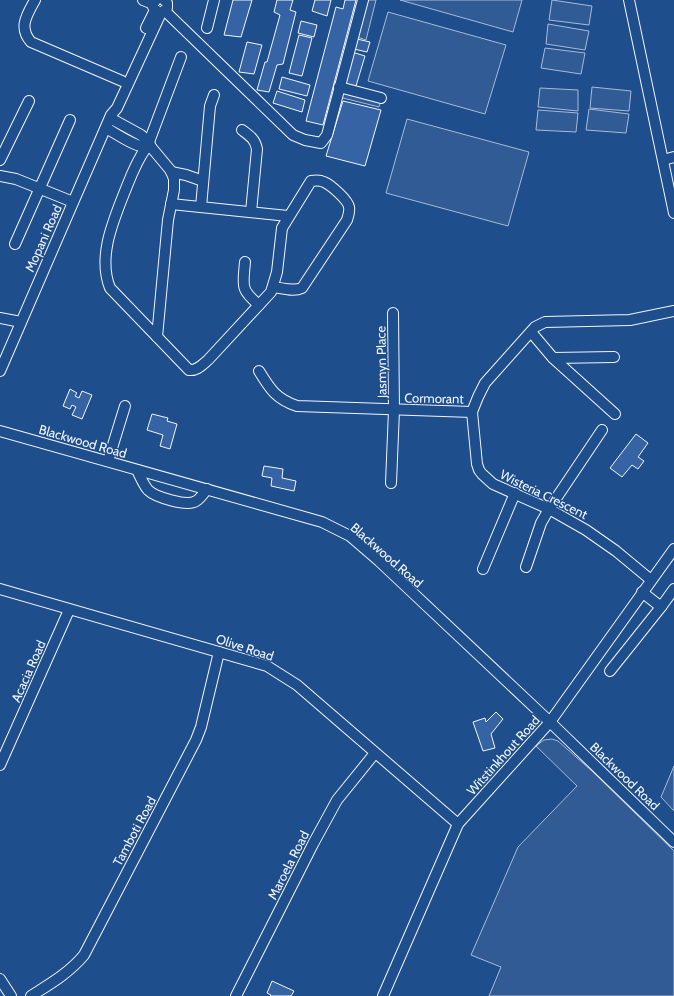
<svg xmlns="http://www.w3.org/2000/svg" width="674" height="996" viewBox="0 0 674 996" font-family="Cabin,sans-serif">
<rect width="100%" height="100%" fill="#1f4e8c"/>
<g fill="#305b95" stroke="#a8bbd7">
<polygon points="366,0 376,0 366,40 357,37"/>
<polygon points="400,0 522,0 513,32"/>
<polygon points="552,0 592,6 589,25 549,20"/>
<polygon points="388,12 506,45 485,114 368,81"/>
<polygon points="548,24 589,31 585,50 546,44"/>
<polygon points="545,48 585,53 581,74 541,68"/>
<polygon points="592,87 631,91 629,111 590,108"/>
<polygon points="540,88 578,90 578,111 538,107"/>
<polygon points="341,90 381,100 379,107 339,97"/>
<polygon points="589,109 629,114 626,133 586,130"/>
<polygon points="538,110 578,113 576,132 536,130"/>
<polygon points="407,119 529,152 508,226 386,193"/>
<polygon points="552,739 558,741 592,771 674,851 674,996 489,996 501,967 471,955 518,847 577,786 536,746 544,740"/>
<polygon points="674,766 674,811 661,797"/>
</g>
<g fill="#3563a3" stroke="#f2f6ff">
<polygon points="233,0 252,0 241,37 224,35"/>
<polygon points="277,0 293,0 290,10 296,12 283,64 277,65 269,92 257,90 265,62 267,62 280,15 274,12"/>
<polygon points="315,0 331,0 327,16 312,11"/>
<polygon points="345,0 356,0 323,125 306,121 336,7 343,9"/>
<polygon points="301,21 317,25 314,37 298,33"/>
<polygon points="299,35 312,38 302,76 289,73"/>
<polygon points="357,39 370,42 367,52 354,49"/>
<polygon points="247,42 262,45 254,74 239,72"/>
<polygon points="352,52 365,56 356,86 343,83"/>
<polygon points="282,77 310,85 307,96 279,89"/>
<polygon points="277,91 305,100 302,112 273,103"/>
<polygon points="343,101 381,110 365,166 326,156"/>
<polygon points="70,389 77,393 75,396 79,398 82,391 92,395 82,419 72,415 76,407 72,405 70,409 63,406"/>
<polygon points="152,414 168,418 167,421 177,424 170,449 160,446 163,435 147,430"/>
<polygon points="636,434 648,443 638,457 644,461 638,469 632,465 622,477 610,468"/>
<polygon points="264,466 283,469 282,478 296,481 294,491 271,486 272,478 262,476"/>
<polygon points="496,712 503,719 491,734 495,748 483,751 473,722 485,718 486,722"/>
<polygon points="272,981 294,991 291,996 270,996 271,995 267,993"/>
</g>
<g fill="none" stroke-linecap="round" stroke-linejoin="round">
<g stroke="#f2f6ff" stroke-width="12">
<g id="minor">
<path d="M35,0c-8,15 -17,27 -4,42l91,39"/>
<polyline points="143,0 153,4"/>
<polyline points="156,0 153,4 153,7 158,12 161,13 167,8 167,3 164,0"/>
<polyline points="629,0 674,213"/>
<polyline points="165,11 293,135 305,140 321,143 327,135 363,0"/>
<polyline points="146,28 155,10"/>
<polyline points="207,28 214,0"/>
<polyline points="339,87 381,98"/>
<polyline points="110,118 141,135 149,142 151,147 171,171 174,179 174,190 168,220 157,337"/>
<path d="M106,128c11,6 33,22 45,19"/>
<path d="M242,130c8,6 13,9 15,19l-6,63"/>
<polyline points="149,142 181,57"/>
<path d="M146,148c-11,15 -16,31 -23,48 -11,28 -25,62 -13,92l79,82c8,1 13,-5 19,-10l63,-68 6,-20 5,-44 29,-47c5,-1 9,-1 13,1 7,3 24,18 25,25 1,5 -1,9 -2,13l-45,68c-9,4 -19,0 -29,-1"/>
<polyline points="0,160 29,101"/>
<polyline points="663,160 674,157"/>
<polyline points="171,172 186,175 203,181"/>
<polyline points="0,176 16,179 73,202"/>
<polyline points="171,204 288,216"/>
<polyline points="201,207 210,106 214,95"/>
<polyline points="15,244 70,120"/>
<path d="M245,262c-2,24 -5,27 14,43"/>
<polyline points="0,318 21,322"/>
<polyline points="531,332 553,358 615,414"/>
<polyline points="553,358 614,357"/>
<polyline points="0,371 111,115 117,108 161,13"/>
<path d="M259,371c11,18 17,28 38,35l175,6"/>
<polyline points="0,431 322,522 350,536 379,561 550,722 674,842"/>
<polyline points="108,461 125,406"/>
<path d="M137,470c3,6 6,14 11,20 7,7 39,17 48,11 4,-2 8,-8 11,-12"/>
<polyline points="391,483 394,410 393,313"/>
<polyline points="526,567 541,523 549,509 602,430"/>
<polyline points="483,569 515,493"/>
<polyline points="651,580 616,551 586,530 549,509 493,484 482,474 479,470 477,464 472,412 478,397 485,383 535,327 545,322 630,320 674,311"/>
<polyline points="0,589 267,666 297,685 458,824"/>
<polyline points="642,592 661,607 674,589"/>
<polyline points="610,671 661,607"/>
<polyline points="0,765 69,610"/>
<polyline points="0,979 11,996"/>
<path d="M31,996c19,-12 38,-23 53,-41l112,-215 5,-13 18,-75"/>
<polyline points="236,996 313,844 337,800 375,753"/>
<polyline points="383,996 458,824 550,722 674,549"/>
</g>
</g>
<use href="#minor" stroke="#1f4e8c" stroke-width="10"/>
</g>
<g text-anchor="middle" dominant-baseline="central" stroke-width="3" stroke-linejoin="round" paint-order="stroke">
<g font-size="13" fill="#f2f6ff" stroke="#1f4e8c">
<text transform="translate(43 238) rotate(-66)">Mopani Road</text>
<text transform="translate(381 362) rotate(-91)">Jasmyn Place</text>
<text transform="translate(434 398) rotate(1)">Cormorant</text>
<text transform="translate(83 441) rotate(16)">Blackwood Road</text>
<text transform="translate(544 494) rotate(26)">Wisteria Crescent</text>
<text transform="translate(387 555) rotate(41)">Blackwood Road</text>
<text transform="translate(245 647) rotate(18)">Olive Road</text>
<text transform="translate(28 671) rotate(-66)">Acacia Road</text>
<text transform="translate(503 755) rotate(-48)">Witstinkhout Road</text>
<text transform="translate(625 776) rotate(44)">Blackwood Road</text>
<text transform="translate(134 831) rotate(-62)">Tamboti Road</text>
<text transform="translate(288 865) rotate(-63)">Maroela Road</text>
</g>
</g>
</svg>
